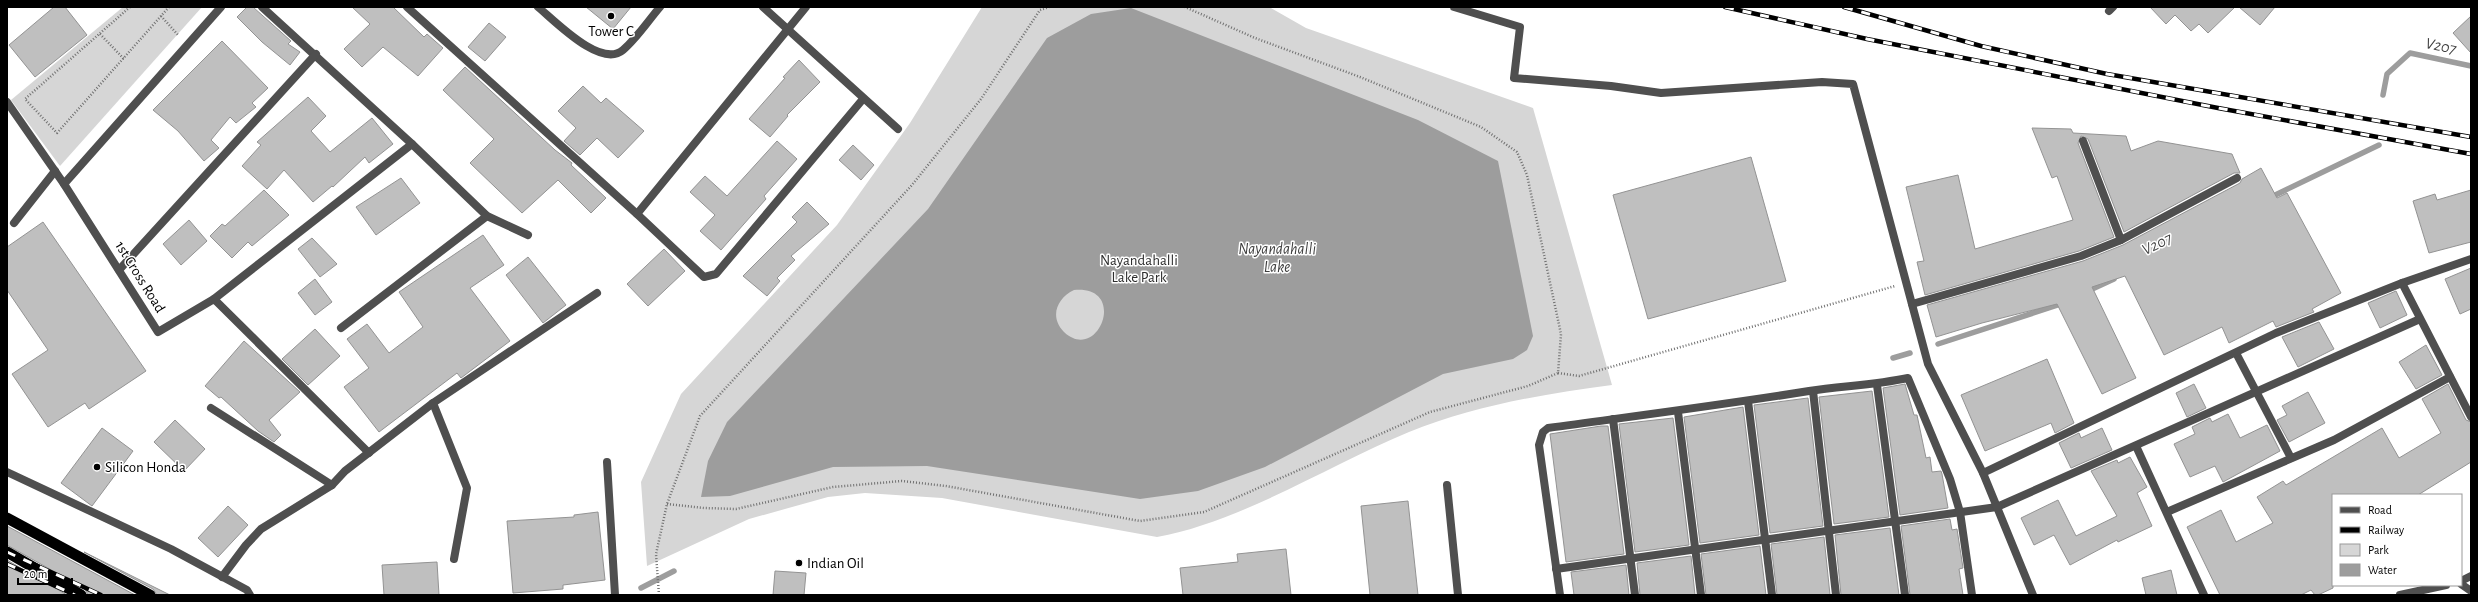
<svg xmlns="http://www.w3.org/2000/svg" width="2478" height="602" viewBox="0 0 2478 602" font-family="'Alegreya Sans',sans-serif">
<rect width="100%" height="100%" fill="#fff"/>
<g fill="#d6d6d6">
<polygon points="123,7 202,7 60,166 11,100"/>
<path d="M982,7h287l37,21 227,80 79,277c-69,9 -139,21 -203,47 -80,33 -168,90 -252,105l-215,-39 -77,-5 -37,4 -79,22 -102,47 -6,-84 40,-88 156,-169 73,-102z"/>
</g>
<path fill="#9d9d9d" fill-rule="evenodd" d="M1131,8l287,112 80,41 35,175 -6,14 -14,9 -70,15 -178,93 -67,24 -58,8 -213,-33 -94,1 -103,29 -29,1 7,-36 19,-39 201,-213 119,-171 44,-24zM1074,290c55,-5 24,74 -10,42 -15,-15 -7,-34 10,-42z"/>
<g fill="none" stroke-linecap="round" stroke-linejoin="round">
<g stroke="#9d9d9d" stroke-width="5.5">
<polyline points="2383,95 2387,74 2410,53 2471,66"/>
<polyline points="2269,198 2379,145"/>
<polyline points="2088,291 2114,279"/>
<polyline points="1938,344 2064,303"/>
<polyline points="1893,358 1910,353"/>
<polyline points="641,588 674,571"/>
</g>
</g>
<g fill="#bfbfbf" stroke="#939393">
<polygon points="54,7 65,7 87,35 35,77 9,45"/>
<polygon points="247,7 253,7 291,41 288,44 300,52 290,65 262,42 237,17"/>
<polygon points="352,7 393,7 424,37 427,34 443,48 418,76 383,47 362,67 344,49 370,24"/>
<polygon points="586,7 631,7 613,29"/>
<polygon points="2150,7 2235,7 2208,33 2199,24 2191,31 2175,15 2166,24"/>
<polygon points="2239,7 2275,7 2260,25"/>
<polygon points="2471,16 2471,53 2453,33"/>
<polygon points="489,23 506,37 485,61 468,47"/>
<polygon points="222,41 268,88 252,103 256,107 236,123 230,117 211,140 219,148 204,161 178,131 153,110"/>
<polygon points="799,60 820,82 787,115 788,116 770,137 749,119 785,78 783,77"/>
<polygon points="465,67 555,150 572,163 571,165 606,198 591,213 558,180 522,213 470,163 494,139 443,90"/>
<polygon points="583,86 601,103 606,98 644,131 618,158 597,138 580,155 564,141 576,128 558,111"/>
<polygon points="308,97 326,116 311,131 330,152 372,118 393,144 369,163 365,157 333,187 332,186 313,202 284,170 267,189 242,166 261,145 257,142"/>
<polygon points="2032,128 2071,129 2073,133 2126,136 2131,151 2158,141 2232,154 2240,173 2234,173 2124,232 2088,139 2081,136 2078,143 2114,237 2079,251 1925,295 1917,262 1924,261 1906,187 1958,175 1975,249 2073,220 2057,176 2052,178"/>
<polygon points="777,141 797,159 764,196 766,199 721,250 700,231 715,215 690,192 705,176 727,196"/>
<polygon points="853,145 874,165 861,180 839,160"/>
<polygon points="1751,157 1786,281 1648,319 1613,195"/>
<polygon points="2261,168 2277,198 2287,193 2341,293 2312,309 2314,312 2276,327 2273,321 2229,343 2222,327 2164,355 2125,276 2092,287 2136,378 2102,394 2057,304 1982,323 1936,337 1927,305 2083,261 2123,245 2240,183 2242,179"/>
<polygon points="401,178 420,203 376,235 356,207"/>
<polygon points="264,190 289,215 252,246 248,242 232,258 210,236 222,224 225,226"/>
<polygon points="2471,190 2471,242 2429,253 2413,201 2435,194 2437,200"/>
<polygon points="807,202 829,224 791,256 795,260 777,278 780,281 767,296 743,276 797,222 792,217"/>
<polygon points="189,220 207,241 181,265 163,244"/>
<polygon points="43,222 146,371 89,409 85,403 48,427 12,374 48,350 7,290 7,247"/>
<polygon points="483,235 504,265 470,288 510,341 461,378 457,373 379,432 344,387 369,368 347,339 367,324 389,353 423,327 399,292"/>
<polygon points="312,238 337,264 320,277 298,249"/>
<polygon points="664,249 685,271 648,306 627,284"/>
<polygon points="528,257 566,305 543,323 506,275"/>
<polygon points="2471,268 2471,309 2460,314 2445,279"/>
<polygon points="315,279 332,302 315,315 298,293"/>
<polygon points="2396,291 2407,315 2380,328 2368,303"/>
<polygon points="2319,322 2334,349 2298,367 2282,337"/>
<polygon points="315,329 340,356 308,385 282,359"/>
<polygon points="244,341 300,392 269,420 281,435 274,442 258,431 221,397 219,398 205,386"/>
<polygon points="2426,345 2442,375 2416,389 2399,362"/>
<polygon points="2047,359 2074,423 2055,433 2051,423 1985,451 1961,395"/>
<polygon points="1905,384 1914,415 1917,415 1926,458 1930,457 1932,472 1941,471 1942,474 1948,508 1900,515 1883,388"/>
<polygon points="2194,384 2206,408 2187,417 2176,393"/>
<polygon points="2448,384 2466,420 2471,422 2471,462 2418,495 2333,495 2333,588 2318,595 2315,595 2311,590 2301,595 2220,595 2187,527 2221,510 2236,542 2273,523 2257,497 2283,481 2286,485 2382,428 2399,458 2441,433 2422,399"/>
<polygon points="1872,391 1889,517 1834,524 1819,397"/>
<polygon points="2308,392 2325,423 2289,442 2277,420 2287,415 2282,406"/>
<polygon points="1808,398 1823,526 1770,533 1754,405"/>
<polygon points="1743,407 1759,535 1700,543 1684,417"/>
<polygon points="2228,414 2240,438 2267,425 2280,451 2223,482 2215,466 2190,477 2174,444 2195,434 2192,427 2210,418 2212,422"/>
<polygon points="1673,418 1689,545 1635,552 1619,424"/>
<polygon points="175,420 205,449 184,471 154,442"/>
<polygon points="1601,426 1608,426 1624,554 1566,562 1550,434"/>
<polygon points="102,428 133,451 92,506 61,483"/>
<polygon points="2102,428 2112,450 2071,468 2059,443 2079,433 2081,438 2083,437"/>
<polygon points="2130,457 2147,487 2137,493 2152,526 2118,542 2117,540 2070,565 2054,535 2034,545 2021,518 2058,500 2076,536 2117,516 2091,471 2117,460 2118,463"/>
<polygon points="1408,501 1418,595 1370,595 1361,506"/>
<polygon points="228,506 248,525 218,557 198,538"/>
<polygon points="598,512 605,580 563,585 563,589 513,593 507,521 574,517 574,515"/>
<polygon points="1950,519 1952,530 1957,529 1963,568 1959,569 1963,595 1910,595 1901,526"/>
<polygon points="7,526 135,595 88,595 85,589 7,545"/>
<polygon points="1890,528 1899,595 1841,595 1835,535"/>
<polygon points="1824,537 1830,595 1777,595 1771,544"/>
<polygon points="1760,546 1766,595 1706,595 1701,554"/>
<polygon points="1286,549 1291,595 1183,595 1180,568 1238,562 1237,554"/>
<polygon points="84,552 170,595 157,595 153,589"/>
<polygon points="1691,556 1695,595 1640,595 1637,563"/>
<polygon points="7,560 67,595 7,595"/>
<polygon points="437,562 439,595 384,595 382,565"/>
<polygon points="1626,565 1629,595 1574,595 1571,572"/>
<polygon points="2171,570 2177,595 2146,595 2142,578"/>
<polygon points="775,571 806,573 804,595 773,595"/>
</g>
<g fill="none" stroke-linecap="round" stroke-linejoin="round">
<g stroke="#717171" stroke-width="2.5" stroke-dasharray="1 2" stroke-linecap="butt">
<polyline points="130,7 25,99 57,133 169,7"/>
<polyline points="161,16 178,35"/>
<polyline points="100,34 124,59"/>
<polyline points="1558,373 1579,376 1895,286"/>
<polyline points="667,504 704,508 736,509 833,487 902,481 946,486 1140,521 1204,512 1430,412 1528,386 1558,373 1561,334 1527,175 1517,152 1481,127 1360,77 1255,38 1185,7"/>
<polyline points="659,595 656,554 667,504 700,416 912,185 981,99 1040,10 1049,7"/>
</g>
<g stroke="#4f4f4f" stroke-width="8">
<polyline points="2083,141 2121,240"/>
<polyline points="1912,304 2081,256 2121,240 2237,178"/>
<polyline points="1877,385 1905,595"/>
<polyline points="1813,391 1836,595"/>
<polyline points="1748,401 1772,595"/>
<polyline points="433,403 467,488 454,559"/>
<polyline points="1678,412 1701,595"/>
<polyline points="1613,419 1635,595"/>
<polyline points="1556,569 1997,507"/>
<path d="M1560,595l-21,-150 4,-13 5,-4c87,-12 174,-23 261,-37 33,-5 66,-6 99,-13l42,101 10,33 12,83"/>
</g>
<g stroke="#4f4f4f" stroke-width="8">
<polyline points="262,7 412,144"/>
<polyline points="407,7 637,214 704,277 716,274 863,99"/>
<path d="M538,7c17,14 63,62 85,43 14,-12 25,-29 37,-43"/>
<polyline points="763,7 898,129"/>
<polyline points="1454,7 1520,27 1514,78 1611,86 1661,93 1822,82 1853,84 1928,364 1983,473 2033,595"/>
<polyline points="2109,11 2113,7"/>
<polyline points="7,102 64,184 158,332 214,299 369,453"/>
<polyline points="64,184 221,7"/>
<polyline points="637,214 806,7"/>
<polyline points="14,223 55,171"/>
<polyline points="119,270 316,54"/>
<polyline points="2402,283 2471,417"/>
<polyline points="214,299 412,144 487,216 528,235"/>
<polyline points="341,328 487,216"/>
<polyline points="2236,353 2291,458"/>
<polyline points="211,408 332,485"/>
<polyline points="2136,446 2204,595"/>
<polyline points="607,462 615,595"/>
<polyline points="1983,473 2276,333 2402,283 2471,259"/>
<polyline points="1447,485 1458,595"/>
<polyline points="1997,507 2420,319"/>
<polyline points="2167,512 2334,440 2450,377"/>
<polyline points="222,577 246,545 261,529 332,485 345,471 433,403 597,293"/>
<polyline points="2461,581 2471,576"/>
</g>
<g stroke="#4f4f4f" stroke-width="8">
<polyline points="7,472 171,549 247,590 250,595"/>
<polyline points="2461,584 2471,591"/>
<polyline points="2400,595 2446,585"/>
</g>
<g stroke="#000" stroke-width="11">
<polyline points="7,518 150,595"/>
<polyline points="7,552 81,595"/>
</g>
<g stroke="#000" stroke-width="4.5">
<g id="rail">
<polyline points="1725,7 1867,39 2218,108 2471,154"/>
<polyline points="1844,7 1981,46 2107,74 2471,137"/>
<polyline points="7,552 101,595"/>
<polyline points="7,564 75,595"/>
</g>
</g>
<use href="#rail" stroke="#fff" stroke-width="3" stroke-dasharray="9" stroke-linecap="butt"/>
</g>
<g fill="#000" stroke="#fff" stroke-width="1.5">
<circle cx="611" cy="16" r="4"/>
<circle cx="97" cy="467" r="4"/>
<circle cx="799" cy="563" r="4"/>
</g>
<g text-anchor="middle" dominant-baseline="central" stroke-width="3" stroke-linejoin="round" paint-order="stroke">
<g font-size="15" fill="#000" stroke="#fff" text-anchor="start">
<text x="611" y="31" text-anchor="middle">Tower C</text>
<text x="105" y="467">Silicon Honda</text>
<text x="807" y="563">Indian Oil</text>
</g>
<g font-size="15" fill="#2d2d2d" stroke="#fff">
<text x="1139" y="260">Nayandahalli<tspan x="1139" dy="17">Lake Park</tspan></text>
</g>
<g font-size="15" fill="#000" stroke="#fff">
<text transform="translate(140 277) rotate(58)">1st Cross Road</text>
</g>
<g font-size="16" font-style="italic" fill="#3e3e3e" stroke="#fff">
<text transform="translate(2441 46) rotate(12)">V207</text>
<text transform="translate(2157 244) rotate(-26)">V207</text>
<text x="1277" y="249">Nayandahalli<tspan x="1277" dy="18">Lake</tspan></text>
</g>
</g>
<rect width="2478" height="602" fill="none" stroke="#000000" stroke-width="16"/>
<rect x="2332" y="494" width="130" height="92" fill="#ffffff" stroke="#999999"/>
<rect x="2340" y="507" width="20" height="6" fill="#4f4f4f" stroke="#999999"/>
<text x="2368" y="514" font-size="12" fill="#000000">Road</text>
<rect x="2340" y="527" width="20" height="6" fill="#000000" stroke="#999999"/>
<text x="2368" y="534" font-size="12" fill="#000000">Railway</text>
<rect x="2340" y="544" width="20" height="12" fill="#d6d6d6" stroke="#999999"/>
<text x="2368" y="554" font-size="12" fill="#000000">Park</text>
<rect x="2340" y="564" width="20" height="12" fill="#9d9d9d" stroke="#999999"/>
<text x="2368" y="574" font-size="12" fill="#000000">Water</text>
<path d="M18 578v6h54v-6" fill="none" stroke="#000000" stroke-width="2"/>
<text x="24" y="578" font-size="12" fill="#000000" stroke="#ffffff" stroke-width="3" paint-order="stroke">20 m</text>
</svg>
